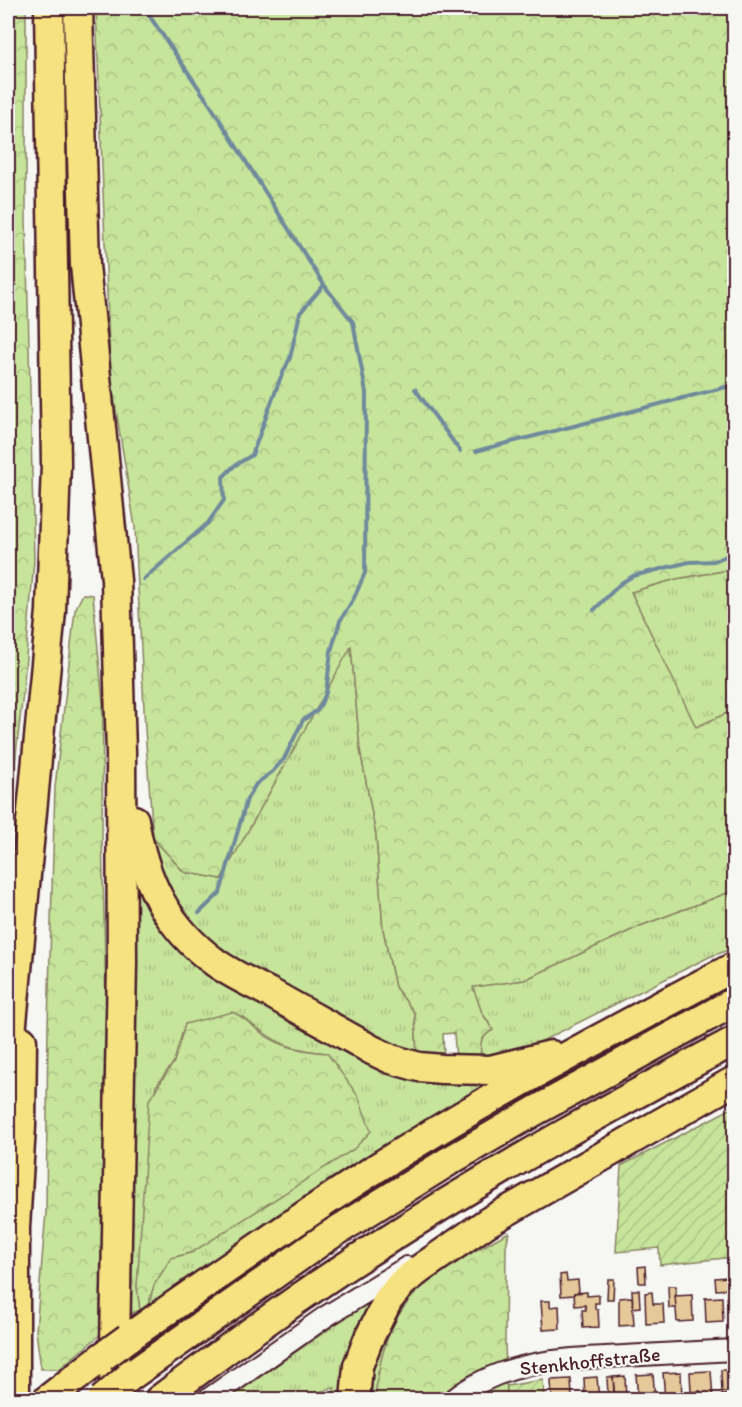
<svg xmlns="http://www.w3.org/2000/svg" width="742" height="1407" viewBox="0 0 742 1407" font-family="Itim,sans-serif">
<defs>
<pattern id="grass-tufts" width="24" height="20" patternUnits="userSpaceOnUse" patternTransform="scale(1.5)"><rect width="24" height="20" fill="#c7e49b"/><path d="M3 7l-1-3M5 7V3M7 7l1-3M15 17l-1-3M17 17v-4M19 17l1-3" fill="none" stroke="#acc386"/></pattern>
<pattern id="forest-crowns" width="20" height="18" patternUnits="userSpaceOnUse" patternTransform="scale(1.5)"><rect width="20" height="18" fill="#c7e49b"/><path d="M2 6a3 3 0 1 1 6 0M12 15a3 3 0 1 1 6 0" fill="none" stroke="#acc386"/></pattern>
<pattern id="garden-furrows" width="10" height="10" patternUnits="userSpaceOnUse" patternTransform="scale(1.5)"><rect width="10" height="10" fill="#c7e49b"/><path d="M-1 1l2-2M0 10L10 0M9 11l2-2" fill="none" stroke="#acc386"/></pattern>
</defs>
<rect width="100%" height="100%" fill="#f6f6f2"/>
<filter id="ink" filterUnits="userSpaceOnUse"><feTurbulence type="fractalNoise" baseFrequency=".0167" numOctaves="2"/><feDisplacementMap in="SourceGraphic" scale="12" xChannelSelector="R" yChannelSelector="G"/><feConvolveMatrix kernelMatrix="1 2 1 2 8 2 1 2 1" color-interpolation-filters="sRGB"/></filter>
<g filter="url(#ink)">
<g fill="url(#grass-tufts)" stroke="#888263" stroke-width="1.5">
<polygon points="734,569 734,710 696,728 631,592 676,579"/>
<polygon points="351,646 360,749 376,835 383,929 395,987 415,1013 417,1054 365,1035 226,960 186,927 145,840 153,838 184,872 221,879"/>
<path d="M131,861l23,52 209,143 142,19 -357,230 6,-20 17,-27 22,-6 134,-199c-40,-4 -53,-10 -84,-36l-58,7 -11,38 -18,24 -19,201 3,23 -12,5z"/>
<polygon points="727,893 734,907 734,948 709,957 528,1048 481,1059 480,1041 491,1026 482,1013 472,987 524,980 640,926"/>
<polygon points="450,1265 378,1372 375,1399 334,1399 334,1388 290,1399 227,1400 388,1288"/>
</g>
<g fill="url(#forest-crowns)" stroke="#888263" stroke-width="1.5">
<polygon points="8,8 26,8 26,219 34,560 23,693 8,824"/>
<path d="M96,8h638v561l-58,10 -45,13 65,135 38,-17v197l-7,-14 -87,33 -116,54 -51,7 9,26 11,17c-14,8 -13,14 -12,29l-25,1 -2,-27 -11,1 1,24 -27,-4 -2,-41 -20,-26 -12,-58 -7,-94 -16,-86 -9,-102 -130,232 -37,-7 -31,-34 -8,-109 -10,-202 -25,-154z"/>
<polygon points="83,594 93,595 103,703 102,834 106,1002 100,1335 59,1369 41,1369 36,1331 46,1212 48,1024 55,787 75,610"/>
<path d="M232,1012c13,5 20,14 31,22 19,14 42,17 64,19l31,43 13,35 -17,18 -161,103 -22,6 -17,27 -6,20 -8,5 -3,-23 12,-187 25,-38 11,-38z"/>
<path d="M509,1232l-3,15 -1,96 2,56 -132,1c9,-103 51,-122 134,-168z"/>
</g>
<g fill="url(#garden-furrows)" stroke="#888263" stroke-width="1.5">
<polygon points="734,1107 734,1257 660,1265 659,1248 616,1252 621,1166"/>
<polygon points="543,1380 544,1399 507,1399 507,1386"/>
</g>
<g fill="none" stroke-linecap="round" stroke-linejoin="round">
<g stroke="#6f8a9c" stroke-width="4">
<polyline points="144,8 209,103 324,285 353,322 366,392 365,573 354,598 340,621 331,651 326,693 318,710 303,720 284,759 272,772 256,784 247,799 220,893 199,913"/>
<polyline points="415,389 460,451"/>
<polyline points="476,451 734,385"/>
<polyline points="144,579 208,523 224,500 223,477 234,466 252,455 280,379 290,358 300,313 324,285"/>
<polyline points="594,610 621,583 633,576 689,562 714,561 734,553"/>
</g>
</g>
<g fill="#e6c99a" stroke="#4a1f2b" stroke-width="1.5">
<polygon points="645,1266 646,1283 639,1283 638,1267"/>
<polygon points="566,1274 567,1281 578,1280 579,1292 574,1293 574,1295 561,1296 560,1275"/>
<polygon points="728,1277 729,1289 716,1290 715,1278"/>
<polygon points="608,1279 614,1279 613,1299 607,1299"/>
<polygon points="668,1286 676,1286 676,1308 669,1308"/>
<polygon points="632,1290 639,1290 640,1307 633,1308"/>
<polygon points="587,1292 587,1296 599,1295 599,1303 595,1303 595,1309 598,1309 599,1327 583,1328 582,1310 586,1310 585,1305 575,1306 574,1293"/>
<polygon points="652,1292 653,1304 663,1304 664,1323 646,1324 645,1293"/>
<polygon points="692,1295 693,1321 677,1322 675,1296"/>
<polygon points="632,1297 634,1325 619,1326 619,1298"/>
<polygon points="722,1297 723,1322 706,1323 705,1298"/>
<polygon points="541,1301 550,1301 550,1307 559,1306 560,1329 543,1330"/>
<polygon points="721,1370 734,1370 734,1390 731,1390 731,1394 722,1395"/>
<polygon points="711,1371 713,1400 700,1400 700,1391 691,1392 690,1372"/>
<polygon points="681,1372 682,1400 665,1400 663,1373"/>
<polygon points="653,1374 655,1400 638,1399 636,1375"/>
<polygon points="625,1376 626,1400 615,1400 613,1377"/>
<polygon points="597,1377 599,1400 585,1400 584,1378"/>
<polygon points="607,1377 613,1377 614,1395 608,1395"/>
<polygon points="571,1379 572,1397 552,1400 551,1380"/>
</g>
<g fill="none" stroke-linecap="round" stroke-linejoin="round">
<g stroke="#4a1f2b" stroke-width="24">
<g id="minor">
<polyline points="207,1400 325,1317 407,1267"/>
<path d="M453,1400c49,-40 111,-41 171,-44 37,-2 74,-4 110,-6"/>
</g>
</g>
<g stroke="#4a1f2b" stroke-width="33">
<g id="highway">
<polyline points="78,8 85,265 116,580 121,753 122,963 114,1400"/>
<path d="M134,820c10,59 31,106 82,143 17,12 37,21 56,31 33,19 67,37 100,56l19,9 28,8 23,2 48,1 61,-15"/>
<polyline points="8,1065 51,611 56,464 49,8"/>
<path d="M128,1338c81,-57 163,-115 247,-169 116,-74 238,-138 359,-202"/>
<polyline points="129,1377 327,1237 449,1161 535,1111 734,1002"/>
<polyline points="15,1400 15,1228 21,1126 22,1041"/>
<polyline points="47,1400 102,1357"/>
<path d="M159,1400c72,-54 144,-107 220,-155 115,-74 235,-140 355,-204"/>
<polyline points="355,1400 358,1366 368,1340 388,1300 402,1283 420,1269 488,1222 734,1081"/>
</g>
</g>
<use href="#minor" stroke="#f6f6f2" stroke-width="20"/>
<use href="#highway" stroke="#f7e281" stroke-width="28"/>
<g stroke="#4a1f2b" stroke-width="33" stroke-linecap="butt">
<g id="highway-bridge">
<polyline points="102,1357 128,1338"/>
<polyline points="102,1400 129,1377"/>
</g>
</g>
<use href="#highway-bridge" stroke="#f7e281" stroke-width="28"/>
</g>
</g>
<g text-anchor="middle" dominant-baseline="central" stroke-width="4.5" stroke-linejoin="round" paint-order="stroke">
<g font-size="20" fill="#4a1f2b" stroke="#f6f6f2">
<text transform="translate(590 1361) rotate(-6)">Stenkhoffstraße</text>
</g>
</g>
<rect width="742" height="1407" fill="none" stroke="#f6f6f2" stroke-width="30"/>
<rect x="15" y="15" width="712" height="1377" fill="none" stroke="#4a1f2b" stroke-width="2" filter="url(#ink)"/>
</svg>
